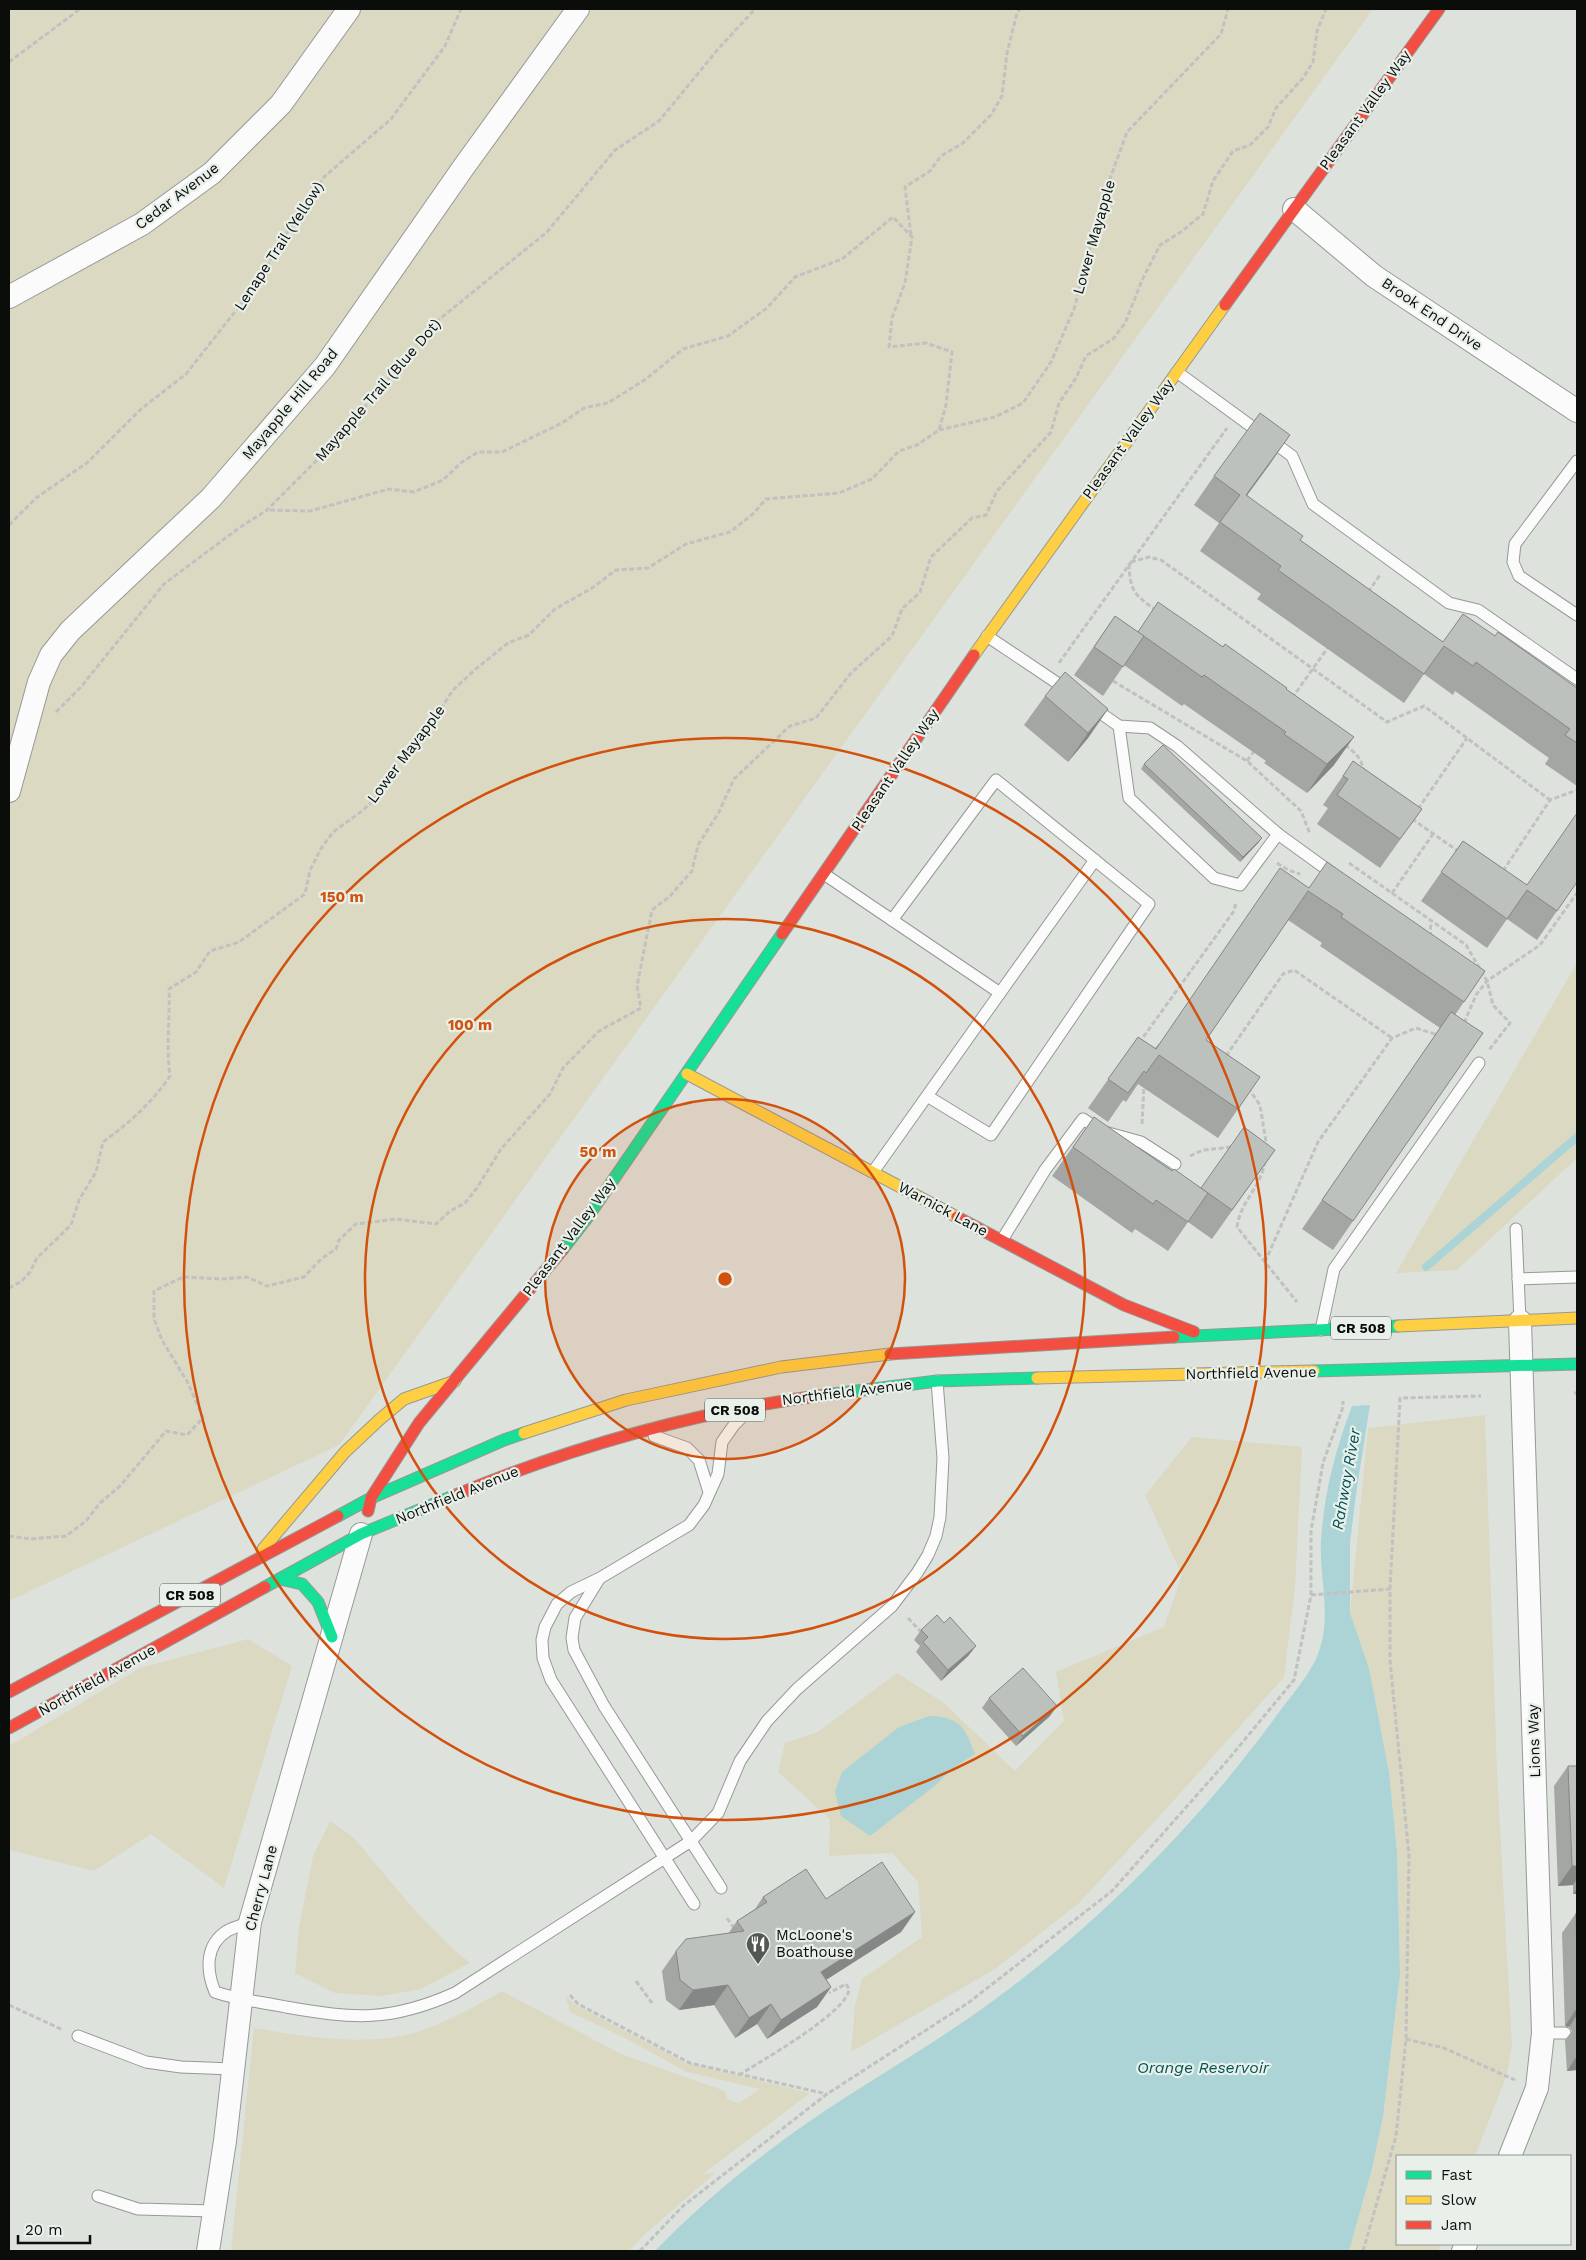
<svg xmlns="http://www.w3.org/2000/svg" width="1586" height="2260" viewBox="0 0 1586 2260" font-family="'Work Sans',sans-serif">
<rect width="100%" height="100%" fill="#dde2dd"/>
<g fill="#dcd9c2">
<polygon points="9,9 1373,9 339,1445 9,1601"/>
<polygon points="1577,963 1577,1158 1457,1270 1396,1273"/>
<polygon points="1485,1415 1497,1771 1512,2047 1506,2077 1475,2156 1397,2156 1397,2244 1441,2244 1438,2251 1349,2251 1372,2169 1383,2117 1400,1975 1397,1852 1389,1772 1369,1668 1350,1613 1368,1428"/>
<polygon points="1192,1437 1302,1447 1295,1587 1284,1677 1166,1809 1079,1903 995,1969 851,2052 855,2006 862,1979 922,1937 918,1882 892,1853 829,1856 830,1819 778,1772 785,1743 818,1732 897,1673 944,1703 1015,1771 1064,1721 1056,1672 1164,1627 1182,1575 1145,1495"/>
<polygon points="248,1639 292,1666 224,1888 151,1834 94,1871 9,1850 9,1746 140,1668"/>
<polygon points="330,1821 353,1837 417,1913 451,1947 470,1963 421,1989 381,1996 335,1993 295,1973 299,1927 313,1856"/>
<path d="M502,1991l119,63 104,37 3,9 11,3 21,-14 -73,-17 -62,-34 -55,-26 -4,-15 13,10 107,56 124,30 -107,81 12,-1 -70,61 -16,17h-398l23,-223c52,9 118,20 169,2 28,-10 53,-24 79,-39z"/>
</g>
<g fill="#acd4d6">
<path d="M1370,1405l-14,89 -6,49v70l19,55 20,104 8,80 3,123 -17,142 -11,52 -23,82h-694c46,-48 100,-92 155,-130 51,-35 105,-66 156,-101 99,-68 186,-151 263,-243 18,-22 36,-45 53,-69 12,-15 24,-30 33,-47 19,-39 4,-80 6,-120 3,-48 14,-90 31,-135z"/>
<path d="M929,1716c31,1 36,11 46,38l-19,12 -24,22 -62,48 -29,-20 -6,-24 7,-20 57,-45z"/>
</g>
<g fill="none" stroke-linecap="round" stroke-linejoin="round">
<polyline stroke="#acd4d6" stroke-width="8" points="1426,1267 1577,1137"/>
<g stroke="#969996" stroke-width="13">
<g id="lane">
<polyline points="1177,372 1292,456 1313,504 1449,603 1478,610 1577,679"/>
<polyline points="1577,461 1515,544 1513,562 1519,576 1577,615"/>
<polyline points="987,636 1069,691"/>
<polyline points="1092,707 1119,726 1150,728 1177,746 1278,834 1336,876"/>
<polyline points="1119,726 1129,798 1214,878 1240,885 1278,834"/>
<polyline points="824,874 1000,993 873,1172"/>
<polyline points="892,920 996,780 1149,904 991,1135 927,1096"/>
<polyline points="1000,993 1095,860"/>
<polyline points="1516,1229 1520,1321"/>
<polyline points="1002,1240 1045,1170 1083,1119 1101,1131 1141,1142 1175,1164"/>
<polyline points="1518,1279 1577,1277"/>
<polyline points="1321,1330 1334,1269 1479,1063"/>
<polyline points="654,1436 687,1448 699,1460 709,1492"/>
<polyline points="599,1579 575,1618 572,1638 574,1650 604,1706 721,1888"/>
<polyline points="694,1904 551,1680 543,1658 542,1640 545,1627 557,1604 571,1592 600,1578 689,1525 704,1505 718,1474 722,1442 734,1425 746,1413"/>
<path d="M250,1922c-7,3 -16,5 -23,9 -22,14 -21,39 -12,61 23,8 47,10 71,15 68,12 104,15 169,-14l236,-152 27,-28 22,-52 27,-40 30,-32 95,-83 25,-33 11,-18 8,-19 4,-19 3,-59 -6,-77"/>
<polyline points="1543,2033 1565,2033"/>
<polyline points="78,2036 146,2062 181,2067 232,2069"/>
<polyline points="98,2196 138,2209 214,2211"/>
</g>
</g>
<g stroke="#969996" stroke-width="24">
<g id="street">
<polyline points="1294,209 1374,276 1577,411"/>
<polyline points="9,297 142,224 212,173 281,104 349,9"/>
<polyline points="9,791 39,682 51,655 70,631 211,498 325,366 463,168 578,9"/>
<polyline points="1510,2156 1537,2088 1543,2033 1520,1321"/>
<polyline points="208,2251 225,2141 250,1922 361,1534"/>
<polyline points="1463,2251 1466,2244"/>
</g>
</g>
<g stroke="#969996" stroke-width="13">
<g id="fast">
<polyline points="563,1249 587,1218 782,934"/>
<polyline points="1174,1337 1399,1326"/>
<polyline points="1314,1371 1577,1364"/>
<polyline points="825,1395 937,1381 1037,1378"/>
<polyline points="338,1516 371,1498 504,1440 524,1433"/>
<polyline points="280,1579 302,1584 318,1602 332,1637"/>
<polyline points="265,1587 361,1534 458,1494"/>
</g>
</g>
<g stroke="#969996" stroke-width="13">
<g id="slow">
<polyline points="974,655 1225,305"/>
<polyline points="687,1074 957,1217"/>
<polyline points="1399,1326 1577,1318"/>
<polyline points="1037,1378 1314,1371"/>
<polyline points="524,1433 626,1400 781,1367 890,1354"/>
<polyline points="263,1549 345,1452 379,1420 404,1399 455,1381"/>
</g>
</g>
<g stroke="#969996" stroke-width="13">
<g id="jam">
<polyline points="1225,305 1439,9"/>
<polyline points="782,934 974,655"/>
<polyline points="957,1217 1124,1305 1194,1332"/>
<polyline points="890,1354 1174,1337"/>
<path d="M458,1494c117,-48 241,-83 367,-99"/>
<polyline points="368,1511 371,1498 419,1423 563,1249"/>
<polyline points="9,1692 338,1516"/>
<polyline points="9,1728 265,1587"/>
</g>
</g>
<g stroke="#c0c1c0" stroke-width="3" stroke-dasharray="5 2.5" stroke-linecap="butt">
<polyline points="9,62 80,9"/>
<polyline points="911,235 905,187 930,171 941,156 963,143 991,115 1002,96 1007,53 1017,13 1020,9"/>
<polyline points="939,430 995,417 1023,403 1051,362 1074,309 1103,198 1127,132 1221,34 1228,9"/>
<polyline points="9,525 36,498 88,462 141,409 186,374 256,285 282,240 324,177 391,119 445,46 461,9"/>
<polyline points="1131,562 1149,557 1161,560 1387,722 1424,706 1550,800"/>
<path d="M1129,564c1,28 6,31 28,47"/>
<polyline points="1368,592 1380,575"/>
<polyline points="1059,663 1227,428"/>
<polyline points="1113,681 1247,761 1301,811 1310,834"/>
<polyline points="1292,698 1329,646"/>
<polyline points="56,712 80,688 164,584 239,528 267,510 337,440 436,322 547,232 615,150 659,121 719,48 755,9"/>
<path d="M1345,745c10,7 17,14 19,27"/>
<polyline points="1247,761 1255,750"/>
<polyline points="1418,809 1467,738"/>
<polyline points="1412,819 1458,851"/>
<polyline points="1277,863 1288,870 1300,874"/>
<polyline points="1349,863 1466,945 1487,981 1493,1005 1510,1023 1489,1050"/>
<polyline points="1503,871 1550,800 1577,790"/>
<polyline points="1392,893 1433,834"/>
<polyline points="1430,937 1431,921"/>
<polyline points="1464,1023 1476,995 1487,981 1540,945 1577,893"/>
<polyline points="1139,1043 1234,911 1236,902"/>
<polyline points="1226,1056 1283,974 1294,970 1392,1038"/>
<polyline points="1248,1088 1260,1105 1267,1148"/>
<polyline points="1142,1124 1144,1085"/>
<polyline points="1190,1156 1203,1150 1232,1147"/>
<path d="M1265,1161c-4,27 -24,39 -28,66l60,75"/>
<polyline points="1265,1262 1318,1142 1392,1038 1416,1028 1438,1035"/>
<path d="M9,1288l13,-7 8,-9 7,-14 34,-33 8,-25 17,-28 7,-30c26,-19 49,-39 67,-66 -4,-29 0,-58 -1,-87l27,-17 14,-21 29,-9 66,-48 5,-24 12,-23 11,-15 29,-21 19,-18 12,-24 47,-59 13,-20 24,-22 31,-25 21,-8 26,-26 37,-21 24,-18 32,-2 38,-24 44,-12 23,-18 13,-15 73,-6 33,-14 27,-28 18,-6 22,-15 7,-25 6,-53 -26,-9 -37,4 3,-29 13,-35 7,-46 -19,-20 -51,42 -47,18 -28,31 -39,28 -45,13 -37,30 -38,24 -24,5 -22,15 -60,29h-24l-16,10 -19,18 -29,12 -25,-3 -79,22 -43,-1"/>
<polyline points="1574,1393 1577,1393"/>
<polyline points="9,1536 30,1539 66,1536 86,1521 100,1503 120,1486 166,1431 187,1435 203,1418 188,1383 162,1340 154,1319 154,1291 183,1277 223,1279 247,1277 267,1286 304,1277 321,1259 336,1249 339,1240 356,1224 396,1219 436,1224 450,1211 465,1203 477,1188 501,1149 550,1094 563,1068 599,1031 641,1008 637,986 652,910 670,896 692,871 698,845 719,812 734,779 790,726 816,718 851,673 892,636 902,609 920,592 931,557 972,518 986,515 997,491 1051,432 1059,403 1076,378 1086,356 1113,339 1125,323 1143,278 1160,245 1181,232 1203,214 1213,181 1233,151 1250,145 1268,127 1276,108 1303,78 1313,62 1317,31 1326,9"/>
<polyline points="1311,1595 1390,1589"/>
<polyline points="908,1618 922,1633"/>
<polyline points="727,1918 734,1928"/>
<polyline points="636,1981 652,2003"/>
<polyline points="570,1995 578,2004 690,2063 827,2094"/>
<polyline points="9,2005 63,2030"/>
<polyline points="1406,2039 1444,2048 1515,2080"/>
<path d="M739,2075c22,-14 109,-63 110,-86l-3,-5 -17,9"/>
<polyline points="640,2251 683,2206 827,2094 968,2003 1112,1891 1227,1761 1294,1680 1311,1595 1311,1531 1323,1463 1343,1407 1343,1401"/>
<polyline points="1363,2251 1396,2136 1406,2039 1409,1856 1390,1661 1390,1589 1400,1398 1481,1396"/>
</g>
<use href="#lane" stroke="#fafbfa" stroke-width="11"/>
<use href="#street" stroke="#fafbfa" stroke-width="22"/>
<use href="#fast" stroke="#16e098" stroke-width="11"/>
<use href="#slow" stroke="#ffcf43" stroke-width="11"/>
<use href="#jam" stroke="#f24e42" stroke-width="11"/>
</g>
<g fill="#a3a6a3">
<polygon points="1290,435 1247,495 1300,540 1443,642 1495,636 1577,688 1577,786 1545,764 1549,758 1455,691 1453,695 1424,674 1404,703 1257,599 1261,594 1200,551 1219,523 1194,505 1214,476"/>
<polygon points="1115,616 1138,632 1223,647 1286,689 1334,765 1307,793 1264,763 1266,761 1184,704 1182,706 1124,665 1103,696 1074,675"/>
<polygon points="1045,696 1108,709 1088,738 1068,762 1024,725"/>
<polygon points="1353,761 1422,809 1380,868 1317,824 1328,808 1323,805"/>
<polygon points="1144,764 1262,838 1258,843 1240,862 1141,769"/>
<polygon points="1463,841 1527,885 1577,882 1537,940 1507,919 1487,948 1421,901"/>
<polygon points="1309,888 1485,971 1455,1015 1353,1221 1333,1250 1302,1229 1440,1028 1320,946 1322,943 1288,920 1206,1040 1260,1077 1218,1138 1138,1084 1126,1102 1123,1100 1108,1122 1088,1108 1138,1037 1155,1048"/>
<polygon points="1094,1117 1172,1171 1201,1188 1275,1150 1212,1239 1188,1222 1168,1251 1135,1229 1132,1233 1052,1176"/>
<polygon points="944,1623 976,1646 968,1656 941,1681 916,1652 920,1646 914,1640 921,1630"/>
<polygon points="989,1698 1050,1716 1016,1746 982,1708"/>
<polygon points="1568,1766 1577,1766 1577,1894 1573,1894 1573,1885 1558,1886 1554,1786"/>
<polygon points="763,1897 826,1899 915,1912 901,1932 826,1980 831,1987 817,2007 767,2039 757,2024 735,2038 714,2005 679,2010 666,2000 662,1971 676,1951 728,1934 737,1921 755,1909"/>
<polygon points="1576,1913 1577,1913 1577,2070 1567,2071 1565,2040 1572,2031 1569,2027 1565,2026 1562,1933"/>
</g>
<g fill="#848785">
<polygon points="1290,435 1270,464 1226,524 1246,495"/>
<polygon points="1108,709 1088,738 1068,762 1088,733"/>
<polygon points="1354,737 1334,765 1307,793 1327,764"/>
<polygon points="1262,838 1258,843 1240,862 1243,857"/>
<polygon points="976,1646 968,1656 941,1681 948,1670"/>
<polygon points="1057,1706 1050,1716 1016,1746 1023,1736"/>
<polygon points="1572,1866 1577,1866 1577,1879 1573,1885 1558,1886"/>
<polygon points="1577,1889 1577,1894 1573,1894"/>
<polygon points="915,1912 901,1932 807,1992 821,1972"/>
<polygon points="728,1985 714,2005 679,2010 693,1990"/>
<polygon points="831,1987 817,2007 767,2039 781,2020"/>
<polygon points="771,2004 757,2024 735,2038 749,2018"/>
<polygon points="1577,2008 1577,2015 1569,2027 1565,2026"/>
<polygon points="1577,2056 1577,2070 1567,2071"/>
</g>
<g fill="#bdc1be" stroke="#848785">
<polygon points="1260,413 1290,435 1246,495 1303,536 1300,540 1443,642 1463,614 1495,636 1498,632 1577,688 1577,743 1565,735 1570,729 1476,662 1473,666 1444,646 1424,674 1278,570 1281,566 1220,522 1240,495 1214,476"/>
<polygon points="1158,602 1223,647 1225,644 1287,688 1286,689 1354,737 1327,764 1284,734 1286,732 1204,675 1202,677 1138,632"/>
<polygon points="1115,616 1144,636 1123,667 1094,647"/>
<polygon points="1065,672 1108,709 1088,733 1045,696"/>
<polygon points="1163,745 1262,838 1243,857 1144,764"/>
<polygon points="1353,761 1422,809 1400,839 1337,795 1348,779 1343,776"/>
<polygon points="1577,813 1577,882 1557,911 1527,890 1507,919 1441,872 1463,841 1527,885"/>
<polygon points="1327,862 1485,971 1464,1002 1341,917 1343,914 1308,891 1206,1040 1260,1077 1238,1109 1159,1055 1146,1073 1144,1071 1128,1093 1108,1079 1138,1037 1156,1049 1280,868 1309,888"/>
<polygon points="1451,1012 1483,1033 1353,1221 1322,1200"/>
<polygon points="1094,1117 1172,1171 1174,1169 1208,1193 1188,1222 1156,1200 1153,1204 1073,1147"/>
<polygon points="1244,1127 1275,1150 1232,1210 1201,1188"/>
<polygon points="937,1615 944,1623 950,1617 976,1646 948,1670 923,1642 928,1637 921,1630"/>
<polygon points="1023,1668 1057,1706 1023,1736 989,1698"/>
<polygon points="1568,1766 1577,1766 1577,1866 1572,1866"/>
<polygon points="882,1862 915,1912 821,1972 831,1987 781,2020 771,2004 749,2018 728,1985 693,1990 680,1980 676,1951 686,1939 744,1931 737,1921 767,1902 763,1897 806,1869 826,1899"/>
<polygon points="1576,1913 1577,1913 1577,1958"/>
</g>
<circle cx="725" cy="1279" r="180" fill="#d2510c" fill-opacity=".12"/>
<g fill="none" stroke="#d2510c" stroke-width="2.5">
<circle cx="725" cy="1279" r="180"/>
<circle cx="725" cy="1279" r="360"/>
<circle cx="725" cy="1279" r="541"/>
</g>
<defs>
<g id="restaurant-pin" transform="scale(1.25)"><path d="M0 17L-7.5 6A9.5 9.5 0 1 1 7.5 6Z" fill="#545854" stroke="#e9f0ea"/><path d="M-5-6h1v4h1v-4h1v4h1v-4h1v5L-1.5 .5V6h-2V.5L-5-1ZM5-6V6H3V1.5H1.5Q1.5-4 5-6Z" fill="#fff"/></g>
</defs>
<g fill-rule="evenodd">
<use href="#restaurant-pin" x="758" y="1944"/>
</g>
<g text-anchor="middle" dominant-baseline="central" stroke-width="4.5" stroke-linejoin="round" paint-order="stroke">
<g fill="#e9f0ea" stroke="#4e514e" stroke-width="1">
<rect x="1331" y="1316.5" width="60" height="23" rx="4"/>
<rect x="705" y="1398.5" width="60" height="23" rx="4"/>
<rect x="160" y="1583.5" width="60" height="23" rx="4"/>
</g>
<g font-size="14" font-weight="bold" fill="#0b0d0b">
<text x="1361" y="1328">CR 508</text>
<text x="735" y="1410">CR 508</text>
<text x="190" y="1595">CR 508</text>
</g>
<g font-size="15" fill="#0b0d0b" stroke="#e9f0ea">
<text transform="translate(1365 110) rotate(-54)">Pleasant Valley Way</text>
<text transform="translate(177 196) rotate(-37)">Cedar Avenue</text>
<text transform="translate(1094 237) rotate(-74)">Lower Mayapple</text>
<text transform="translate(279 246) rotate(-57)">Lenape Trail (Yellow)</text>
<text transform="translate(1432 314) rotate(34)">Brook End Drive</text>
<text transform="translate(378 390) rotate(-49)">Mayapple Trail (Blue Dot)</text>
<text transform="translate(290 404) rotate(-50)">Mayapple Hill Road</text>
<text transform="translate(1128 439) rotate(-54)">Pleasant Valley Way</text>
<text transform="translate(406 754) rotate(-53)">Lower Mayapple</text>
<text transform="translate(895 770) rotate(-56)">Pleasant Valley Way</text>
<text transform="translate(943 1209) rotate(28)">Warnick Lane</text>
<text transform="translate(569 1237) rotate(-53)">Pleasant Valley Way</text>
<text transform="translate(1251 1373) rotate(-1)">Northfield Avenue</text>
<text transform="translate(847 1392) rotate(-7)">Northfield Avenue</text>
<text transform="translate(457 1495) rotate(-22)">Northfield Avenue</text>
<text transform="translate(97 1680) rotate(-29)">Northfield Avenue</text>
<text transform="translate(1534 1741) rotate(-92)">Lions Way</text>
<text transform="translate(261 1888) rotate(-75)">Cherry Lane</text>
</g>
<g font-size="15" fill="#0b0d0b" stroke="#e9f0ea" text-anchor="start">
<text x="776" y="1935">McLoone's<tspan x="776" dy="17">Boathouse</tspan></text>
</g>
<g font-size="16" font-style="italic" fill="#005359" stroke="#e9f0ea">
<text transform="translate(1346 1479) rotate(-80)">Rahway River</text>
<text x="1203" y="2067">Orange Reservoir</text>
</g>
</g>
<circle cx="725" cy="1279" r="8" fill="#d2510c" stroke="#e9f0ea" stroke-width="2.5"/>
<g font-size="15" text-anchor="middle" font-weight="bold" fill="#d2510c" stroke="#e9f0ea" stroke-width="4.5" stroke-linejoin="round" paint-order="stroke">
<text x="342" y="902">150 m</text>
<text x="470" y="1030">100 m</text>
<text x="598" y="1157">50 m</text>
</g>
<rect width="1586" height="2260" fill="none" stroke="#0b0d0b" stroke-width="20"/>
<rect x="1396" y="2155" width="175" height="90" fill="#e9f0ea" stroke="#909591"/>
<rect x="1406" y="2171" width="25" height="8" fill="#16e098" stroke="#909591"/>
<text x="1441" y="2180" font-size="15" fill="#0b0d0b">Fast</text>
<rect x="1406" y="2196" width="25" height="8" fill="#ffcf43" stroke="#909591"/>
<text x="1441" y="2205" font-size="15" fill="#0b0d0b">Slow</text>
<rect x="1406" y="2221" width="25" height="8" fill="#f24e42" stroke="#909591"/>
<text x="1441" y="2230" font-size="15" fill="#0b0d0b">Jam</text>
<path d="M18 2235v8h72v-8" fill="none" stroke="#0b0d0b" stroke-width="2.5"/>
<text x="25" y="2235" font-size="15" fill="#0b0d0b" stroke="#e9f0ea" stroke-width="4" paint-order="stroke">20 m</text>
</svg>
